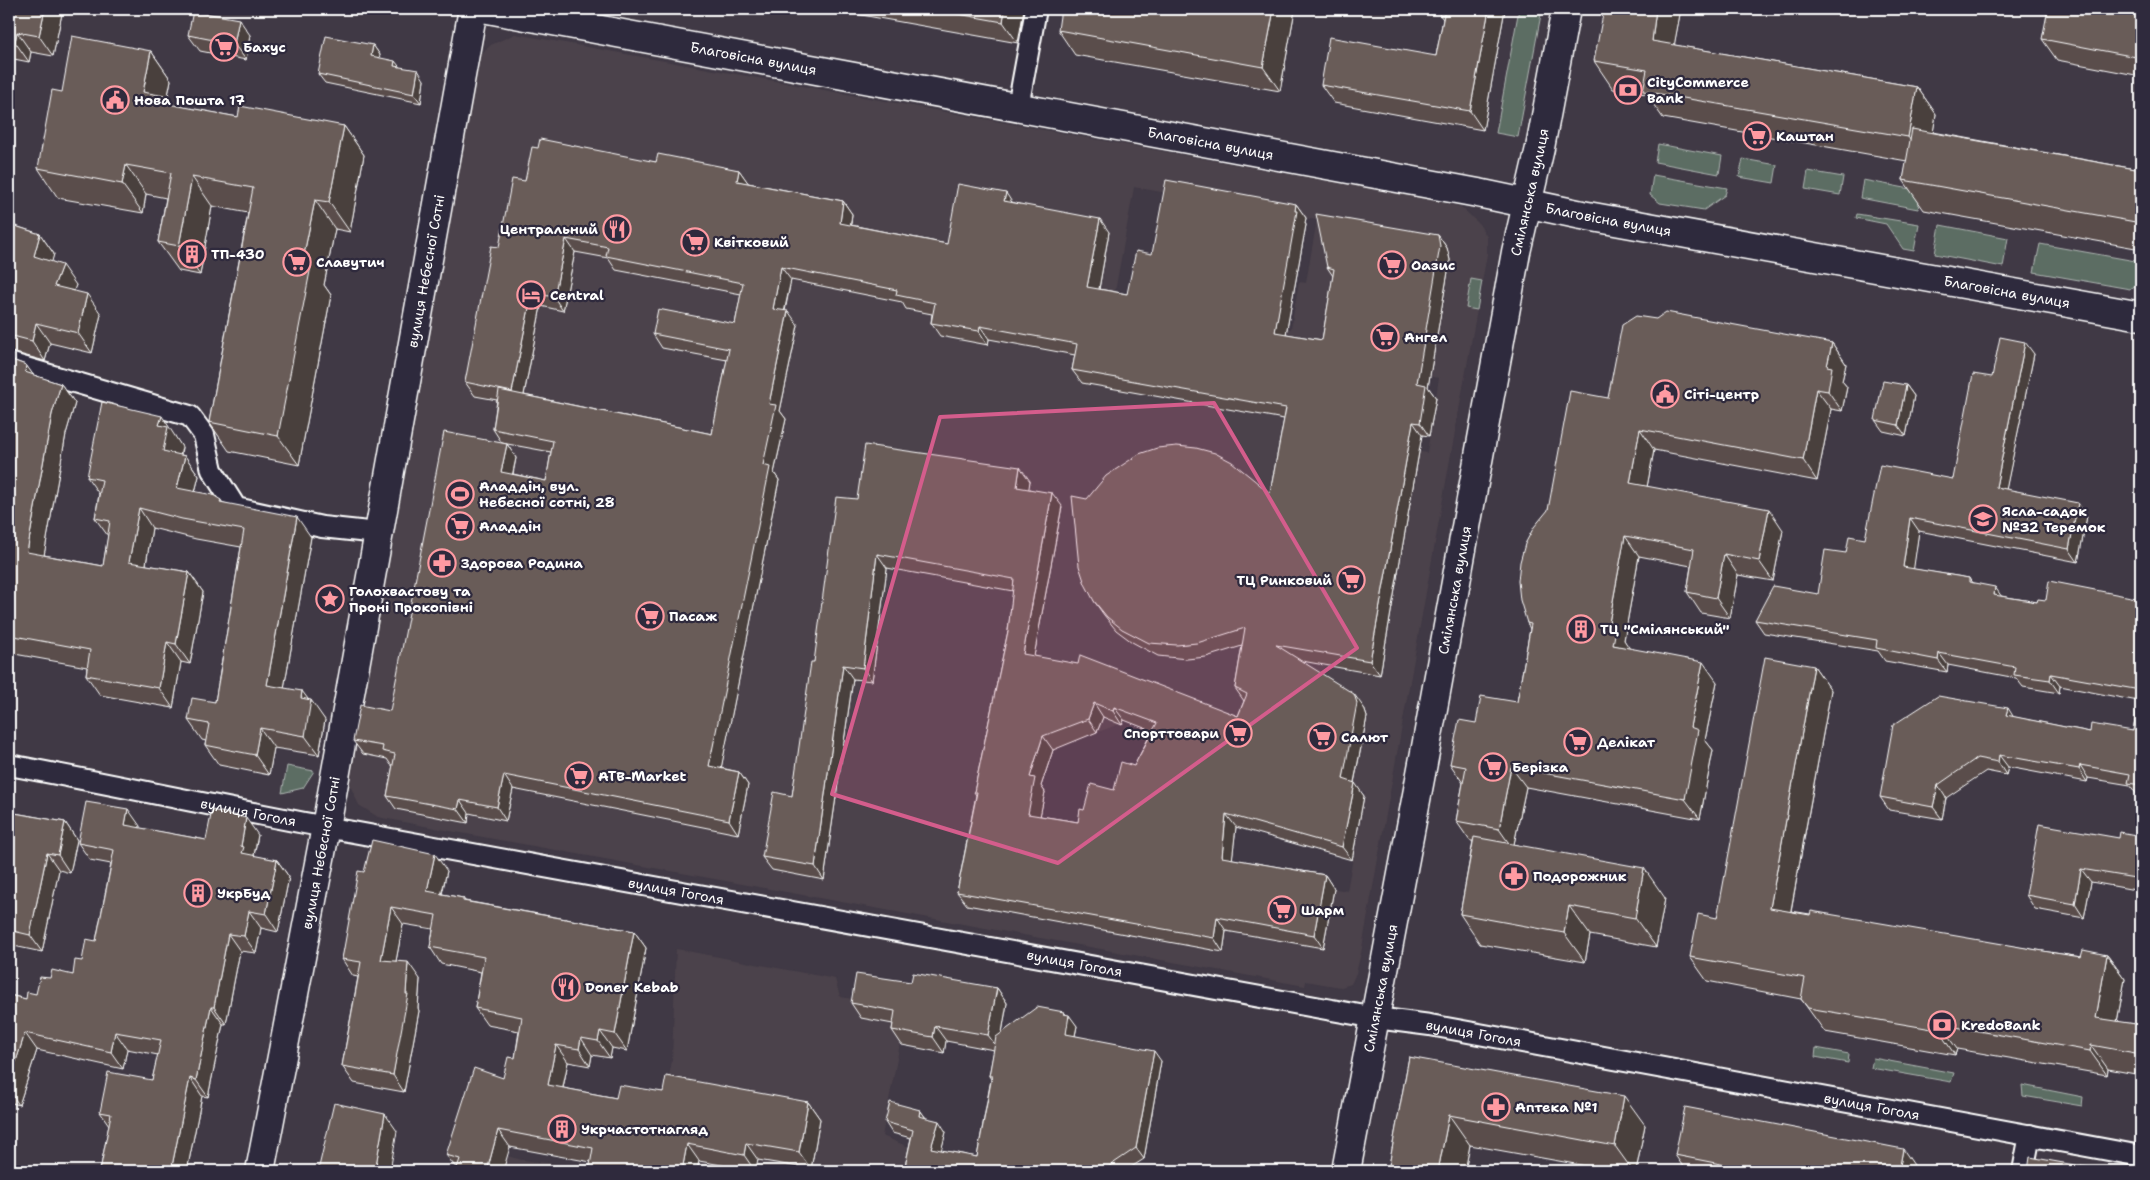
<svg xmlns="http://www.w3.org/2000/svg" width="2150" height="1180" viewBox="0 0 2150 1180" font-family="'Shantell Sans',sans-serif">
<rect width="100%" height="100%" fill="#403945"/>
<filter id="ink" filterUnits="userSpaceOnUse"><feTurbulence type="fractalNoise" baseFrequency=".02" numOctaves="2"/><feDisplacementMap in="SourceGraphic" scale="10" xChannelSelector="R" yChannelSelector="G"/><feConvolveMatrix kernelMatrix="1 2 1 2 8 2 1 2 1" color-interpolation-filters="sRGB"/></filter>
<g filter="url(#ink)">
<g fill="#4c434b" fill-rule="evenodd">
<path d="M515,34l911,165 35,8 18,17 8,13v17l-126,699 -5,20 -5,11 -10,3 -35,-6 -1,5 -849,-154 -78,-15 -19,-12 -10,-22 -1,-13 127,-704 4,-10 12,-11zM1134,187l183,33 -11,63 -7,-1 -8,47 -177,-32zM1330,359l109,19 -12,75 -137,-24zM1124,720l63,24 178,48 -18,99 -107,-19 -236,-63 17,-78 54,10 44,-17 3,1z"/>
<polygon points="676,949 835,979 840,997 864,1001 909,997 882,1136 967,1171 638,1171 659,1130 672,1061"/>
<polygon points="507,1156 522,1160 615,1171 477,1171"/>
</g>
<g fill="#5c6d64" stroke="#aeb6b2">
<polygon points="1519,9 1542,9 1518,137 1496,133"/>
<polygon points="1658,144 1722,156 1719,174 1655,162"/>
<polygon points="1743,159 1777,165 1774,183 1739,177"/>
<polygon points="1808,171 1843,177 1840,195 1805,189"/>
<polygon points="1653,175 1727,188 1725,195 1704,210 1660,203 1650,195"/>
<polygon points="1863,180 1921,191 1918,209 1860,198"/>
<polygon points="1857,214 1919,224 1914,251 1903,249 1886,224 1856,218"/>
<polygon points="1940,225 2008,238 2003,267 1935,254"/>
<polygon points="2040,244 2141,262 2141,282 2130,289 2034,272"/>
<polygon points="1471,279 1482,281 1477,310 1466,308"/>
<polygon points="287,766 314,771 303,788 282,793"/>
<polygon points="1816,1048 1849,1054 1848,1063 1815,1057"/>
<polygon points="1873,1058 1954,1073 1951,1082 1871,1068"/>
<polygon points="2022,1085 2083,1097 2082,1106 2023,1096"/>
</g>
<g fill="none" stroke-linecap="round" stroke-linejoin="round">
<g stroke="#fff" stroke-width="24">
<g id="street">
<polyline points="1018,107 1036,9"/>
<polyline points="9,363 190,416 204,435 212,470 236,508 322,527 378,533"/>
<path id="s1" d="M9,765c107,20 214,43 322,63 348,64 696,126 1045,190l54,7 711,131"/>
<polyline points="2023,1171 2030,1135"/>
</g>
</g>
<g stroke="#fff" stroke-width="31">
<g id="secondary">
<path id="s2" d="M488,9l990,184 104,22 559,101"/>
<path id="s3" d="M260,1171l66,-344 147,-818"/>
<path id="s4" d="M1346,1171l80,-424 90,-495 24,-104 26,-139"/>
</g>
</g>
<use href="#street" stroke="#2f2a3d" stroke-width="20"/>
<use href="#secondary" stroke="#2f2a3d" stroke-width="28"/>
</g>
<g fill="#5a4e4c" stroke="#fff" fill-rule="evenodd">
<polygon points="9,9 63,9 53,56 31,52 29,62 9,58"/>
<polygon points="828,9 1024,9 1018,43"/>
<polygon points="1249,9 1306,9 1305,11 1295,10 1280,91 1075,55 1058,30 1249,10"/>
<polygon points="1435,9 1505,9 1483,130 1334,103 1321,85 1436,56 1443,19"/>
<polygon points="1681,9 1674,45 1917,87 1936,114 1933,132 2141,170 2141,249 1924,210 1903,180 1907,161 1663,118 1646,94 1613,89 1594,61"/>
<polygon points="2141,9 2141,76 2057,60 2042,39"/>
<polygon points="188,35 250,35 246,60 200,51"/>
<polygon points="373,45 380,55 379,58 424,80 421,103 325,83 318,74"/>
<polygon points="151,51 171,80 167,100 171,105 238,117 344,126 364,155 350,232 335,229 324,285 331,295 299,465 229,451 209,422 248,213 212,206 200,275 179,271 158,242 166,198 146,194 143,213 58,198 38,168 62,92"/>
<path d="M538,148l118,14 83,8 9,13 95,18 9,13 -1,11 96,19 65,-42 97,30 -10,57 28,5 25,-40 144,-50 10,14 -1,5 1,2 -20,109 36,6 11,-64 -6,-9 111,-32 9,13 3,12 -22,127 8,11 -7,38 -7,-1 -42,240 -78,-14 62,47 3,9 -13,66 10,13 -12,64 -116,-33 -4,32 93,16 9,14 -11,59 -97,-17 -3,21 -256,-47 -10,-13 19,-97 -2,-3 34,-161 5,-40 -126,-23 -15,113 -19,-2 -29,201 -52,-10 -10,-13 30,-61 22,-134 43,-163 173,-18 -2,8 34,17 -28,150 204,60 6,-15 -9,-13 7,-42 -36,11 -19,2 -29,-3 -26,-14 -16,-12 -12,-15 -10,-14 -7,-102 183,-6 14,-74 -202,-36 -10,-13 3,-15 -86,-16 -1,6 -48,-9 -9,-13 1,-9 -26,-5 -4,-7 -111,-22 -6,31 13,14 -18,86 6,8 -12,54 5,7 -58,288 18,4 9,13 -10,49 -225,-45 -7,32 -37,-8 -1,10 -72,-14 -9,-13 6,-31h-2l-4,-6 -24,-5 -10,-13 37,-30 117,-267 9,14 -3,16 33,7 5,-29 -49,-9 -9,-14 4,-29 -22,-4 -10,-14 34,-135zM575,252l33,6 8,12 125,24 -6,30 -82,10 9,14 65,12 -15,74 -188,-39 17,-89 22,5zM1103,717l19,8 2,-5 28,11 -18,35 -20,24 -30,20 -6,12 -38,-6 5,-24 -4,-6 12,-36 44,-18z"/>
<polygon points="9,202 15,212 12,225 40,234 54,254 51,262 76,285 73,291 101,314 92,353 50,343 45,361 12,352 9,352"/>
<polygon points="1656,319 1832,343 1846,364 1842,381 1847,387 1842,411 1831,409 1817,481 1654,450 1647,487 1783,530 1773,581 1738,575 1730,618 1701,613 1687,592 1691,566 1639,556 1624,640 1629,649 1717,682 1705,740 1713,750 1700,819 1526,787 1514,844 1665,898 1656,947 1590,935 1585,962 1480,944 1460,914 1473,841 1470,841 1456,821 1463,783 1450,764 1476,723 1517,702 1530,629 1527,623 1548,510 1608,398"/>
<polygon points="2034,354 2006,489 2087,516 2078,562 1919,531 1913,569 1969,578 1972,583 2001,596 2037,602 2046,600 2136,598 2141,575 2141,796 2137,795 2130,785 2088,778 2087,782 2008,767 2006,775 1986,771 1946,798 1942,819 1889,810 1880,797 2014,717 2090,732 2133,731 2138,701 2060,686 2059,693 2023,687 2016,678 1948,665 1947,672 1885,661 1878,651 1764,633 1755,620 1818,594 1846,553 1865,539 1953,479 1992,377"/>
<polygon points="9,359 26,365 33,375 61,384 75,403 66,434 44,555 103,566 108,536 95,518 99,494 87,477 176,436 175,437 182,447 181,455 185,456 199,476 195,492 221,500 222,502 311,537 284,688 308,700 325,720 319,755 274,748 269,775 219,765 205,745 206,741 202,740 188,720 215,702 241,547 196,539 152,528 146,565 189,572 203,592 190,664 181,662 173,708 100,695 86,675 87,667 9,653"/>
<polygon points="1906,385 1914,396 1906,436 1883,431 1875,420"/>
<polygon points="1814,666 1831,690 1791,911 2055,953 2081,957 2107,955 2125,979 2117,1022 2136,1024 2141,994 2141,1075 2108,1069 2107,1075 1957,1049 1955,1055 1825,1032 1801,999 1707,981 1690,957 1717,918"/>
<polygon points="9,812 65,822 77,840 70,873 59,870 42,952 9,945"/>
<polygon points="140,826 139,828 206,840 258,835 254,856 277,860 289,877 278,932 261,928 256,953 240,951 226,1024 223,1024 208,1097 202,1096 187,1171 100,1171 109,1125 100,1112 152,1080 158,1055 127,1049 123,1069 37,1050 19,1105 9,1102 9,995 26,999 36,994 50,978 73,975 96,941 111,864 90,860 78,843"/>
<polygon points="2141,836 2141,891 2091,882 2084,918 2035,909 2026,895 2119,838"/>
<polygon points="447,871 442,894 463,898 465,901 634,931 646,948 627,1051 612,1048 610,1058 592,1055 590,1066 568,1062 563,1088 616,1098 663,1092 808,1102 820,1119 811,1169 758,1160 755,1171 699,1161 697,1171 589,1171 591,1162 510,1147 457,1169 446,1155 503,1078 515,1058 519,1031 487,1025 475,1008 481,972 441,964 430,947 433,929 403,924 396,961 420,979 418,1008 419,1011 404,1092 354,1083 342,1066 358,977 353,976 342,959 364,872"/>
<polygon points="911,982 997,988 1007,1003 1002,1033 1066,1014 1077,1026 1075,1036 1161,1061 1144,1159 1125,1171 904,1171 911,1138 892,1133 885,1122 920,1110 926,1118 946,1132 941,1150 977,1157 991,1079 989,1076 994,1050 946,1041 944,1053 902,1045 892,1030 893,1024 861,1018 851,1003"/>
<polygon points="1409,1057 1645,1125 1636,1171 1614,1171 1470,1145 1465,1171 1388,1171"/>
<polygon points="1675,1155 1918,1171 1686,1171"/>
</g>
<g fill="#4a403e" stroke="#fff">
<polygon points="45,9 63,9 53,56 39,36"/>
<polygon points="1005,9 1024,9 1018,43 1003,22"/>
<polygon points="1274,9 1294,9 1295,10 1280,91 1263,67"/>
<polygon points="1489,9 1505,9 1483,130 1470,111"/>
<polygon points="1656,9 1681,9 1675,41 1672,68 1652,41"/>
<polygon points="239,19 250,35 246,60 234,44"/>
<polygon points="2141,28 2141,65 2136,57"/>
<polygon points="17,32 31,52 29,62 15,42"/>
<polygon points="373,45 380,55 377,66 371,56"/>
<polygon points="151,51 171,80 167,100 185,125 143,92"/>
<polygon points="395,61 402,70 394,66"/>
<polygon points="418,70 424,80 421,103 414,94"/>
<polygon points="1917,87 1936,114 1928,165 1908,137"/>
<polygon points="344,126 364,155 350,232 329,202"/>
<polygon points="126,165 146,194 143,213 122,184"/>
<polygon points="739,170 749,184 737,181"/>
<polygon points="192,177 212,206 200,275 179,246"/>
<polygon points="1006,193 1015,207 1004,201"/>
<polygon points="315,200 335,229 324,285 331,295 299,465 278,436 302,264"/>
<polygon points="843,201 852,214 849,236 840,223"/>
<polygon points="9,202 15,212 9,240"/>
<polygon points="1296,204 1306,218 1305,223 1306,225 1284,345 1275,332"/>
<polygon points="1100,219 1109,232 1097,300 1087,287"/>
<polygon points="40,234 54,254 48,276 34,256"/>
<polygon points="1438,235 1447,248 1450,260 1428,387 1436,398 1429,436 1420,423 1417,383"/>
<polygon points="566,239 575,252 563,311 554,297"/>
<polygon points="62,265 76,285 68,306 54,286"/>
<polygon points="781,267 791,280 782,322 773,309"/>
<polygon points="532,293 541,306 522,405 512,392"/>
<polygon points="87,294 101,314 92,353 78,333"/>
<polygon points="788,311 798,325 780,411 786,419 774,473 779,480 719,779 709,766 763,465 769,404"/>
<polygon points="36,323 50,343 45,361 32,341"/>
<polygon points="980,326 989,339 988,345 979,331"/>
<polygon points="2025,342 2034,354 2004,500 1996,487"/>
<polygon points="1832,343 1846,364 1842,381 1847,387 1842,411 1828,391 1827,366"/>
<polygon points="26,365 40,384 25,372"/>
<polygon points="61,384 75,403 66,434 41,572 27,552 52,414"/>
<polygon points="1906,385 1914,396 1906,436 1898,425"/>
<polygon points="1816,389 1831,409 1817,481 1803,460"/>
<polygon points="162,416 182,447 177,471 163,451 159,425"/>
<polygon points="1413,422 1422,435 1380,675 1370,661"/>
<polygon points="1640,429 1654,450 1644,503 1630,483"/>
<polygon points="507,444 516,458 510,486 501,472"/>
<polygon points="185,456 199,476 191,508 177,488"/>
<polygon points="1020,467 1030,481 1027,501 1017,487"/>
<polygon points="1052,493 1062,506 1032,667 1023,654"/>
<polygon points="2078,503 2087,516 2078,562 2069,549"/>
<polygon points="139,508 152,528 143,582 129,562"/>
<polygon points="1769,509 1783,530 1773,581 1759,561"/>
<polygon points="297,517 311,537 281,705 267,685"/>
<polygon points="1910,518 1919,531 1912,580 1903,567"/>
<polygon points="1625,536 1639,556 1624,640 1630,649 1613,645 1608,628"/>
<polygon points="877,554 887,568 872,681 863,668"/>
<polygon points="1724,554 1738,575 1730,618 1716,598"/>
<polygon points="189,572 203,592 190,664 176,644"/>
<polygon points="1995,587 2004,600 1994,595"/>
<polygon points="167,642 181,662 173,708 159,688"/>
<polygon points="1939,653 1948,665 1947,672 1938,660"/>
<polygon points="1703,662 1717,682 1705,740 1713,750 1700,819 1685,799 1690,727"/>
<polygon points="843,665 853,679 824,880 815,866"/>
<polygon points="1814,666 1831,690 1787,932 1770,908"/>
<polygon points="2051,674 2060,686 2059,693 2050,680"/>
<polygon points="302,691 311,703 311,700 325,720 319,755 305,736 301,698"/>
<polygon points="1354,694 1364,708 1367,717 1352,792 1343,779"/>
<polygon points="1094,703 1103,717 1097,732 1088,719"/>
<polygon points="1114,707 1124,720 1122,725 1113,711"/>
<polygon points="2008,708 2016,721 2006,715"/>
<polygon points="260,728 274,748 269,775 255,755"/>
<polygon points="1043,736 1053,750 1041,786 1045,792 1038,827 1028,814 1030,777"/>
<polygon points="1999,755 2008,767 2006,775 1998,762"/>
<polygon points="2080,765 2088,778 2087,782 2079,769"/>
<polygon points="1511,767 1526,787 1513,849 1499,829"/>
<polygon points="739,772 748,785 738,834 729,820"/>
<polygon points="504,775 513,789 506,821 497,807"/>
<polygon points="1355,783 1364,796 1352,860 1342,847"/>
<polygon points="1938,785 1946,798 1942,819 1933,807"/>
<polygon points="460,800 469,813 468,823 458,809"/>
<polygon points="128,809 140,826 137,842 125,825"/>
<polygon points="1226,814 1236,827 1231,870 1222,857"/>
<polygon points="246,818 258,835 253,860 242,853 241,846"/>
<polygon points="65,822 77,840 70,873 58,855"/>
<polygon points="47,853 59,870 42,952 30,935"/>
<polygon points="435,854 447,871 438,908 427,891"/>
<polygon points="277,860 289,877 278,932 266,914"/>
<polygon points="1644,868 1665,898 1656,947 1635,918"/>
<polygon points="2081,869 2091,882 2084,918 2075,904"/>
<polygon points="1325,875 1334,889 1323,948 1314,935"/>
<polygon points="1569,906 1590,935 1585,962 1564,933"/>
<polygon points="391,907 403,924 393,977 381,960"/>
<polygon points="249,911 261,928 256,953 244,936"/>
<polygon points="1217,917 1226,931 1223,952 1214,938"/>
<polygon points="634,931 646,948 627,1051 615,1034"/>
<polygon points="228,934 240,951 226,1024 214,1007"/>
<polygon points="2107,955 2125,979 2113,1043 2096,1018"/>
<polygon points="408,962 420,979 418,1008 419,1011 404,1092 393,1075 406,994"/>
<polygon points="997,988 1007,1003 999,1050 988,1035"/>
<polygon points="211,1007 223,1024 208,1097 196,1080"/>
<polygon points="1064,1012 1069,1018 1069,1015 1077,1026 1073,1045 1066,1034"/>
<polygon points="1939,1024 1957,1049 1955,1055 1938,1030"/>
<polygon points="935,1026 946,1041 944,1053 933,1037"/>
<polygon points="600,1031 612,1048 610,1058 598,1041"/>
<polygon points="115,1032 127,1049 123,1069 111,1052"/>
<polygon points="25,1033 37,1050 19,1105 9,1090 9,1083"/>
<polygon points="581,1038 592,1055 590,1066 579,1049"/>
<polygon points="556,1045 568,1062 560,1102 548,1085"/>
<polygon points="2091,1045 2108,1069 2107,1075 2090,1051"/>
<polygon points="1154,1051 1161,1061 1144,1159 1136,1148"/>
<polygon points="190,1078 202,1096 187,1171 171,1171"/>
<polygon points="1624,1096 1645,1125 1636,1171 1633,1171 1615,1146"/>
<polygon points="808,1102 820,1119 811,1169 799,1152"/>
<polygon points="920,1110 928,1121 919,1116"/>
<polygon points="385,1114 397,1131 390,1171 375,1171"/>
<polygon points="1449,1115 1470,1145 1465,1171 1438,1171"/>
<polygon points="939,1121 946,1132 939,1159 931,1148"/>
<polygon points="498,1130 510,1147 503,1171 487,1171"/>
<polygon points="746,1143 758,1160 755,1171 744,1155"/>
<polygon points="687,1144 699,1161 697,1171 682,1171"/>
<polygon points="1903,1149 1918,1171 1899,1171"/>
</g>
<g fill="#695b58" stroke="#fff" fill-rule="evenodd">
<polygon points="9,9 45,9 39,36 17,32 15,42 9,41"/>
<polygon points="930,9 1005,9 1003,22"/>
<polygon points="1061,9 1244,9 1249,10 1249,9 1274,9 1263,67 1058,30"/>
<polygon points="1445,9 1489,9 1470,111 1321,85 1329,37 1436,56"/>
<polygon points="1604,9 1656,9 1652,41 1917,87 1908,137 1643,91 1647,70 1594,61"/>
<polygon points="2048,9 2141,9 2141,28 2136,57 2042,39"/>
<polygon points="193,11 239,19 234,44 188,35"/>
<polygon points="72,36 151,51 143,92 165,96 163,103 238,117 240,106 344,126 329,202 315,200 302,264 311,266 278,436 209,422 253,188 192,177 179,246 158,242 171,173 126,165 122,184 38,168 52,90 62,92"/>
<polygon points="326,36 373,45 371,56 395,61 394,66 418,70 414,94 318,74"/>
<polygon points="1912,129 2141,170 2141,223 1903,180"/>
<path d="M540,139l116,23 2,-8 81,16 -2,11 106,20 -3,22 107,21 11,-60 48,9 -2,8 96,18 -13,68 40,7 9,-43 16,3 14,-74 130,24 -1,7h2l-22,121 47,8 12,-71 -7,-2 -11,-53 122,21 2,11 -23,137 9,2 -6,38 -7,-1 -43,239 -94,-16 78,49 3,9 -14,76 12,4 -13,64 -116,-33 -4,43 103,18 -11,60 -97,-18 -3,21 -257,-46 20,-100h-3l34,-161 6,-52 -137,-25 -14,114 -20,-3 -28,201 -53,-9 12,-65 18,4 19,-134h3l22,-165 21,2 8,-54 155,22 -3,20 35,6 -29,161 55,10 2,-9 158,61 9,-22 -12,-6 10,-60 -48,15 -20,2 -28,-2 -27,-14 -15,-12 -13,-16 -9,-17 -6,-18 -7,-70 15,3 19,-23 33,-22 18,-6 20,-2 19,2 19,5 17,9 38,31 16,-85 -214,-38 5,-26 -97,-18 -1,5 -48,-8 4,-20 -39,-8 1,-5 -116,-23 -8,42 15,2 -19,93 7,1 -13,60 7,2 -61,299 30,6 -10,48 -225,-45 -7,32 -37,-7 -2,9 -71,-13 8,-42 -13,-3 1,-5 -30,-5 7,-36 30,6 54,-279 63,12 -6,28 45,9 7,-40 -60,-12 6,-39 213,44 17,-85 -76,-15 5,-25 77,15 8,-41 -137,-27 2,-9 -42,-8 -12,58 -22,-4 -20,99 -47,-10 26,-136 8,1 13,-68 13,2 7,-34 6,1zM1094,703l19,8 1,-4 43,16 -23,43 -13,-4 -7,28 -23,-6 -7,26 -4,-1 -2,13 -50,-8 7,-36 -5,-1 13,-41 45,-17z"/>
<polygon points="9,224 40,234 34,256 62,265 54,286 87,294 78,333 36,323 32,341 9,335"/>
<polygon points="1666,312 1832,343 1827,366 1832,367 1828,391 1816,389 1803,460 1640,429 1630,483 1769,509 1759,561 1724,554 1716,598 1687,592 1694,549 1625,536 1608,628 1616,629 1613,645 1703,662 1690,727 1698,730 1685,799 1511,767 1499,829 1456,821 1466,767 1450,764 1459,720 1476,723 1481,696 1517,702 1531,624 1527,623 1520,600 1518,581 1520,562 1525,544 1534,527 1548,510 1570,391 1608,398 1622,325 1636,316 1656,319"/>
<polygon points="2000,337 2025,342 1996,487 2078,503 2069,549 1910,518 1903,567 1969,578 1969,582 1995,587 1994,595 2037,602 2038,599 2046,600 2049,581 2136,598 2141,575 2141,785 2128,783 2130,774 2080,765 2079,769 1999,755 1998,762 1977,758 1938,785 1933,807 1880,797 1893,725 1938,696 2008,708 2006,715 2090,732 2091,724 2133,731 2140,690 2051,674 2050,680 2014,675 2015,667 1939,653 1938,660 1876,648 1877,640 1755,620 1773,586 1818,594 1825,550 1846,553 1849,536 1865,539 1880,465 1953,479 1973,374 1992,377"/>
<polygon points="9,359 26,365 25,372 61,384 52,414 27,552 103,566 110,521 95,518 102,480 87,477 102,402 162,416 159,425 168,427 163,451 185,456 177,488 213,495 221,500 220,502 297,517 267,685 302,691 301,698 311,700 305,736 260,728 255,755 205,745 209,724 188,720 192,698 215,702 244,530 182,519 139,508 129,562 189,572 176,644 167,642 159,688 86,675 90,650 9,635"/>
<polygon points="1883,381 1906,385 1898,425 1875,420"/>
<polygon points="1765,657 1814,666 1770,908 1810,915 1811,911 2055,953 2081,957 2083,950 2107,955 2096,1018 2136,1024 2141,994 2141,1054 2091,1045 2090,1051 1939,1024 1938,1030 1808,1008 1801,999 1805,978 1690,957 1698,914 1717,918"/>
<polygon points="86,802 128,809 125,825 206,840 212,810 246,818 241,846 244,847 242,853 277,860 266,914 249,911 244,936 228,934 214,1007 211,1007 196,1080 190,1078 171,1171 167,1171 153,1169 152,1171 100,1171 111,1114 100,1112 108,1072 152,1080 161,1040 115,1032 111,1052 25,1033 9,1083 9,995 26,999 27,992 36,994 40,977 50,978 52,970 73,975 75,960 82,961 86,939 96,941 114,850 78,843"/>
<polygon points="9,812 65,822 58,855 47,853 30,935 9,930"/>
<polygon points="2039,824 2119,838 2120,832 2141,836 2141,879 2081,869 2075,904 2026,895"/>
<polygon points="1474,837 1644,868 1635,918 1569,906 1564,933 1460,914"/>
<polygon points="372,840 435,854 427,891 463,898 463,901 634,931 615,1034 600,1031 598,1041 581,1038 579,1049 556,1045 548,1085 616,1098 619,1085 663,1092 666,1076 808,1102 799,1152 746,1143 744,1155 687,1144 682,1171 589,1171 593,1148 498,1130 487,1171 456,1171 460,1159 446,1155 474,1068 503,1078 508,1057 515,1058 522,1017 475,1008 484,957 430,947 436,915 391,907 381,960 408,962 406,994 408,994 393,1075 342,1066 361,962 342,959 358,871 364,872"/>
<polygon points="913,973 997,988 988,1035 935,1026 933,1037 892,1030 895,1011 851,1003 856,974 911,982"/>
<polygon points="1037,1007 1064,1012 1064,1014 1069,1015 1066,1034 1154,1051 1136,1148 1102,1171 904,1171 913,1130 885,1122 890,1102 920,1110 919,1116 939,1121 931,1148 977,1157 992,1076 989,1076 996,1037"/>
<polygon points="1409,1057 1624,1096 1615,1146 1449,1115 1438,1171 1388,1171"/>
<polygon points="334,1103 385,1114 375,1171 318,1171"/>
<polygon points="1685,1107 1903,1149 1899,1171 1756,1171 1675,1155"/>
<polygon points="2030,1157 2108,1171 2028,1171"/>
</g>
</g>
<path fill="#d45d8c" fill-opacity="0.2" stroke="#d45d8c" stroke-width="4" stroke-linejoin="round" d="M1214,403l143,245 -299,215 -226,-69 108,-377z"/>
<defs>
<g id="supermarket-ring" transform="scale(1.4375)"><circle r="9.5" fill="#2f2a3d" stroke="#ff9aa2" stroke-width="1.5"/><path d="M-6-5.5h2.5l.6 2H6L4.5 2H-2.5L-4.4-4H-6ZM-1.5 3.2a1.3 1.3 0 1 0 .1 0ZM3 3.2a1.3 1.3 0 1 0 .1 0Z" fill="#ff9aa2"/></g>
<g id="bank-ring" transform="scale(1.4375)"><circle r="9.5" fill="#2f2a3d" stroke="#ff9aa2" stroke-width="1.5"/><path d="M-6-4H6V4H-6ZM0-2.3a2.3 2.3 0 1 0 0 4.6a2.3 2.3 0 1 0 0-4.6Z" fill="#ff9aa2"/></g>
<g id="civic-ring" transform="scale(1.4375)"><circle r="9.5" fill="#2f2a3d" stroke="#ff9aa2" stroke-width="1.5"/><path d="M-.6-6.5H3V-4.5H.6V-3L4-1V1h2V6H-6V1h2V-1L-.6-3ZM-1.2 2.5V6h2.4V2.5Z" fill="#ff9aa2"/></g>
<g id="restaurant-ring" transform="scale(1.4375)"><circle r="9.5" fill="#2f2a3d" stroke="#ff9aa2" stroke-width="1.5"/><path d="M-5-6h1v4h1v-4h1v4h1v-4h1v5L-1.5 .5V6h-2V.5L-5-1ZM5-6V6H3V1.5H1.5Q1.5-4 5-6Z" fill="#ff9aa2"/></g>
<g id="building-ring" transform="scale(1.4375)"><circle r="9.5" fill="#2f2a3d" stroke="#ff9aa2" stroke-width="1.5"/><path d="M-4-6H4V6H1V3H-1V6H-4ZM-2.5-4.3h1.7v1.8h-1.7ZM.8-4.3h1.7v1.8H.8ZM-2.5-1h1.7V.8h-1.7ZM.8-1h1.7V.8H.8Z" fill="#ff9aa2"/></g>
<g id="hotel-ring" transform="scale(1.4375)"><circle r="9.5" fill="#2f2a3d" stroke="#ff9aa2" stroke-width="1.5"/><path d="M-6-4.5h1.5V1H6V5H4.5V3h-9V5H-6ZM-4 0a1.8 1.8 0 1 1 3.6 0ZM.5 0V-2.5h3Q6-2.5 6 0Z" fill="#ff9aa2"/></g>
<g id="stadium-ring" transform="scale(1.4375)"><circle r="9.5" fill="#2f2a3d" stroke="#ff9aa2" stroke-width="1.5"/><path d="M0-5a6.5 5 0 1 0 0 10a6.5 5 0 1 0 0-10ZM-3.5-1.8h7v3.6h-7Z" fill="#ff9aa2"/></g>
<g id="school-ring" transform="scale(1.4375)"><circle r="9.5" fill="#2f2a3d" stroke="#ff9aa2" stroke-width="1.5"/><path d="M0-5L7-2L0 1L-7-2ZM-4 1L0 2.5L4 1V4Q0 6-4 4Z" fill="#ff9aa2"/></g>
<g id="pharmacy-ring" transform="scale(1.4375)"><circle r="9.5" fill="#2f2a3d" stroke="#ff9aa2" stroke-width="1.5"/><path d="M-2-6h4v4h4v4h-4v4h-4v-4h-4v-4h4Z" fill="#ff9aa2"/></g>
<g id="sight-ring" transform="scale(1.4375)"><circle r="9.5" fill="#2f2a3d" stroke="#ff9aa2" stroke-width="1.5"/><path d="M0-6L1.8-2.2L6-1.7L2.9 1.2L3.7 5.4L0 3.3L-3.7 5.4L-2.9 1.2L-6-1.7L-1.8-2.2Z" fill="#ff9aa2"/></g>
</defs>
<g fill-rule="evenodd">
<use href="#supermarket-ring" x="224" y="47"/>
<use href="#bank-ring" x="1628" y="90"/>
<use href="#civic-ring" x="115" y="100"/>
<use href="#supermarket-ring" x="1757" y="136"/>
<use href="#restaurant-ring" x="617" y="229"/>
<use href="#supermarket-ring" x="695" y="242"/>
<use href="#building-ring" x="192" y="254"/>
<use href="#supermarket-ring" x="297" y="262"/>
<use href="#supermarket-ring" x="1392" y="265"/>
<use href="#hotel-ring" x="531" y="295"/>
<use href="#supermarket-ring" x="1385" y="337"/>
<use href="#civic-ring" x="1665" y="394"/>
<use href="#stadium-ring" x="460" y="494"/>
<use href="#school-ring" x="1983" y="519"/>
<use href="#supermarket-ring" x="460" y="526"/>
<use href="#pharmacy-ring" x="442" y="563"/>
<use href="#supermarket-ring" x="1351" y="580"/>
<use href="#sight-ring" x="330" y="599"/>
<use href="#supermarket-ring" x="650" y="616"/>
<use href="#building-ring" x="1581" y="629"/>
<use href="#supermarket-ring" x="1238" y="733"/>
<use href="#supermarket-ring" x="1322" y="737"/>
<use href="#supermarket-ring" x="1578" y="742"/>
<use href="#supermarket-ring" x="1493" y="767"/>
<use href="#supermarket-ring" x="579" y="776"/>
<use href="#pharmacy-ring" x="1514" y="876"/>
<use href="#building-ring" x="198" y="893"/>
<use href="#supermarket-ring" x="1282" y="910"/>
<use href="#restaurant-ring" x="566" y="987"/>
<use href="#bank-ring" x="1942" y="1025"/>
<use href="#pharmacy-ring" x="1496" y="1107"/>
<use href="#building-ring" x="562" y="1129"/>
</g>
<g text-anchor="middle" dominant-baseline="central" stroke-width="4.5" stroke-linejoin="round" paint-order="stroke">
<g font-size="14" font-weight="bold" fill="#fff" stroke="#2f2a3d" text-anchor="start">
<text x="243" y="47">Бахус</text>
<text x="1647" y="82">CityCommerce<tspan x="1647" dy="16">Bank</tspan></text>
<text x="134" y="100">Нова Пошта 17</text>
<text x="1776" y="136">Каштан</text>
<text x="598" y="229" text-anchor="end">Центральний</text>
<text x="714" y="242">Квітковий</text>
<text x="211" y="254">ТП-430</text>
<text x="316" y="262">Славутич</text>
<text x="1411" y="265">Оазис</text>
<text x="550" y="295">Central</text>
<text x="1404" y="337">Ангел</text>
<text x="1684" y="394">Сіті-центр</text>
<text x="479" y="486">Аладдін, вул.<tspan x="479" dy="16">Небесної сотні, 28</tspan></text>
<text x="2002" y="511">Ясла-садок<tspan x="2002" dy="16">№32 Теремок</tspan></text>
<text x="479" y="526">Аладдін</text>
<text x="461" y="563">Здорова Родина</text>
<text x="1332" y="580" text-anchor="end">ТЦ Ринковий</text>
<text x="349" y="591">Голохвастову та<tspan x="349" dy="16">Проні Прокопівні</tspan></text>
<text x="669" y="616">Пасаж</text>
<text x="1600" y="629">ТЦ "Смілянський"</text>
<text x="1219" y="733" text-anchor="end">Спорттовари</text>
<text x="1341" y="737">Салют</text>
<text x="1597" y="742">Делікат</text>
<text x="1512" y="767">Берізка</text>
<text x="598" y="776">ATB-Market</text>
<text x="1533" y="876">Подорожник</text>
<text x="217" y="893">УкрБуд</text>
<text x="1301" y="910">Шарм</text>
<text x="585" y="987">Doner Kebab</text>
<text x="1961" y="1025">KredoBank</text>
<text x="1515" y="1107">Аптека №1</text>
<text x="581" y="1129">Укрчастотнагляд</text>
</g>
<g font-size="14" fill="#fff" stroke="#2f2a3d">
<text stroke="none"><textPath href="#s2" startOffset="270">Благовісна вулиця</textPath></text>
<text stroke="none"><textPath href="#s2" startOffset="735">Благовісна вулиця</textPath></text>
<text stroke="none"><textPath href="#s4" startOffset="996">Смілянська вулиця</textPath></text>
<text stroke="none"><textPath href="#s2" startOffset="1140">Благовісна вулиця</textPath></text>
<text stroke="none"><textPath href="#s3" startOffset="915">вулиця Небесної Сотні</textPath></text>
<text stroke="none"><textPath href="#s2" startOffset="1545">Благовісна вулиця</textPath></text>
<text stroke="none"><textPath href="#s4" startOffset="591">Смілянська вулиця</textPath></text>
<text stroke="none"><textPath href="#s1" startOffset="244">вулиця Гоголя</textPath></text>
<text stroke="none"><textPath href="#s3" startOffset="324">вулиця Небесної Сотні</textPath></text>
<text stroke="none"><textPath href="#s1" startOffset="679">вулиця Гоголя</textPath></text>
<text stroke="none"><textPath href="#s1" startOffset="1084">вулиця Гоголя</textPath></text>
<text stroke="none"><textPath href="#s4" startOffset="186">Смілянська вулиця</textPath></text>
<text stroke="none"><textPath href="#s1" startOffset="1489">вулиця Гоголя</textPath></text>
<text stroke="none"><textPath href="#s1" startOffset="1894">вулиця Гоголя</textPath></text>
</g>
</g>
<rect width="2150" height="1180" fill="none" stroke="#2f2a3d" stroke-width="30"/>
<rect x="15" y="15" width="2120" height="1150" fill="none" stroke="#fff" stroke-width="2" filter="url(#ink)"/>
</svg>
